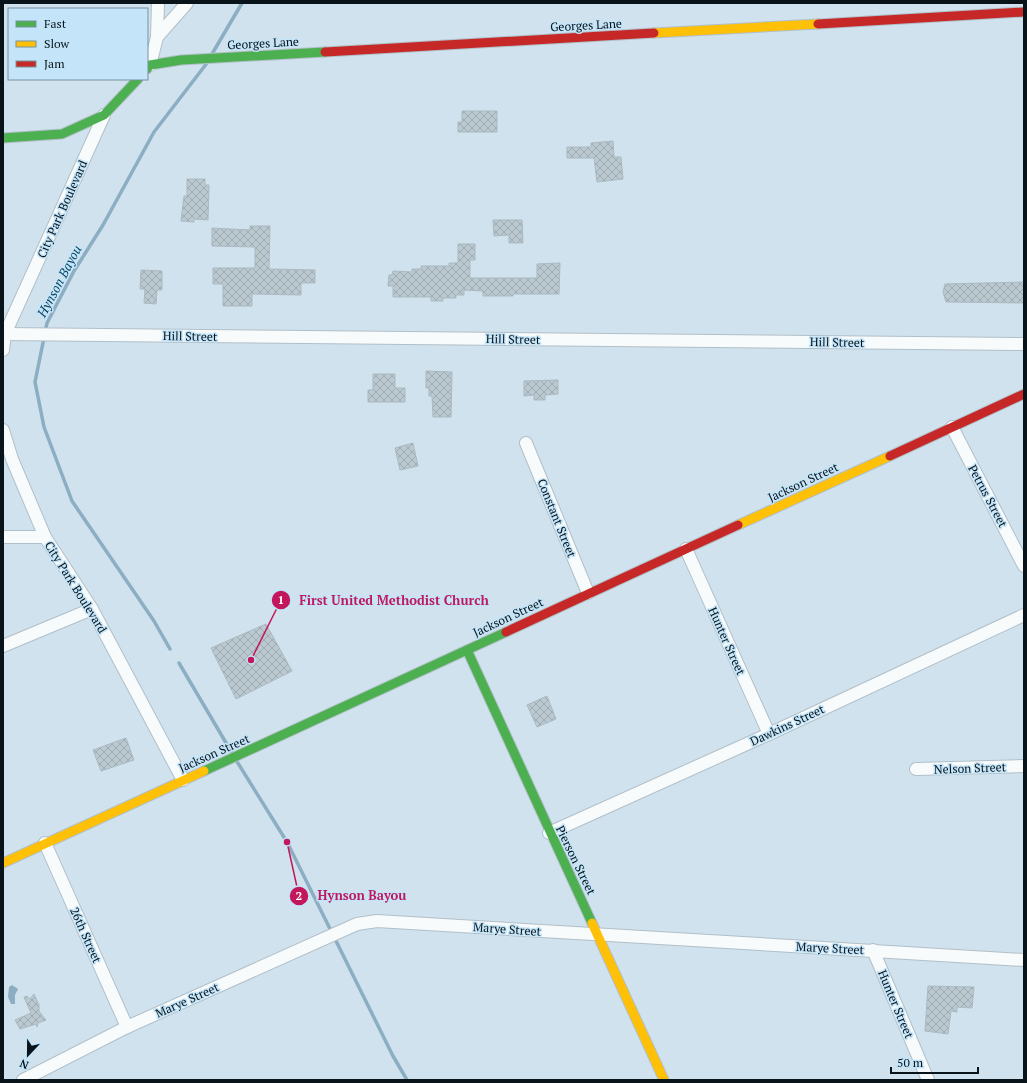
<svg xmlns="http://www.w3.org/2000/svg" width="1027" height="1083" viewBox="0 0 1027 1083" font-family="'PT Serif',serif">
<defs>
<pattern id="building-cross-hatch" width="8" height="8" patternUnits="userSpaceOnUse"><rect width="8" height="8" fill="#bac8d0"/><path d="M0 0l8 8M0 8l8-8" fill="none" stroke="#9eabb2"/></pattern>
</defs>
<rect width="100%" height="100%" fill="#d0e2ed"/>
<polygon fill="#8baec3" points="12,985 18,989 15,995 15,1004 11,1004 8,997 9,987"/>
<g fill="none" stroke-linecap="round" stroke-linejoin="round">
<g stroke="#8baec3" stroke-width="3.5">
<polyline points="212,54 242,3"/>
<polyline points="170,649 154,621 72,501 44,427 35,382 47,323 74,271 103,225 154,132 207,63"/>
<polyline points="179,663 232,753"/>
<polyline points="236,760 287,842 393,1056 407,1080"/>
</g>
</g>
<g fill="url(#building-cross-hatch)" stroke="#abb9c2">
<polygon points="462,111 497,111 497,132 458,132 458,122 462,122"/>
<polygon points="613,141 614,157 621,157 623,179 597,182 594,158 567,158 567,147 591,147 591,143"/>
<polygon points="187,179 205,179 205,185 209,185 208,220 194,219 194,222 181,221 184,196 187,196"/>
<polygon points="493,220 522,220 523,243 509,243 509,235 494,236"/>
<polygon points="250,226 270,226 269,269 315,270 315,283 301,283 301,295 252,294 252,306 223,306 223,284 213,284 213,268 255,268 255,247 212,246 212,228 250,230"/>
<polygon points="458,244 475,244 475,260 470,260 470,278 537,278 537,264 560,263 559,294 513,294 513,296 483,296 483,291 464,290 464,295 456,295 456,298 443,298 443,301 431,301 431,297 393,297 393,286 388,286 389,275 392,275 393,271 412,272 412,269 421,269 421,266 449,266 449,263 458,263"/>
<polygon points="141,270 162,271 162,290 157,290 156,304 144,303 145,289 140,289"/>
<polygon points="1024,282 1024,303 946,302 943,292 945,284"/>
<polygon points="426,371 452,372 451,417 433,417 432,396 429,396 429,388 426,388"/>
<polygon points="373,374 395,374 395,388 405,388 405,402 368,402 368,390 373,390"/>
<polygon points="558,380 558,394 545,395 545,400 534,400 534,395 524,396 524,381"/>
<polygon points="413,443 418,466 400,470 395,448"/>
<polygon points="266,624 292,671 236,699 211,648"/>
<polygon points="547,696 556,719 537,727 527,705"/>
<polygon points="126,738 134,760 101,771 93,750"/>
<polygon points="928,986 974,987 972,1008 957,1007 957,1012 951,1011 948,1034 925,1031"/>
<polygon points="34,994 39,1005 39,1011 46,1020 38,1023 37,1027 36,1024 20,1029 15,1020 31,1013 24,997 27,996 30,999"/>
</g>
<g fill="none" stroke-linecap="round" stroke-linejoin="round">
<g stroke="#b1bfc8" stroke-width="14">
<g id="street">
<polyline points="157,37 158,3"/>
<polyline points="150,65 157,37 187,3"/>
<polyline points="3,334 1024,344"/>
<polyline points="3,350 5,334 104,115"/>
<polyline points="952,427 1024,566"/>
<polyline points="3,430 12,459 45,537 92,609 183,780"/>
<polyline points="526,443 588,593"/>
<polyline points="3,537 45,537"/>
<polyline points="686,549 769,734"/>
<polyline points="3,646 92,609"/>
<polyline points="916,769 1024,766"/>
<polyline points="549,833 769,734 1024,615"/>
<polyline points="45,843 127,1027"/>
<polyline points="873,950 928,1080"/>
<polyline points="23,1080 127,1027 357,924 377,921 1024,960"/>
</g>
</g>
<g stroke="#b1bfc8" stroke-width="11">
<g id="fast">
<polyline points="147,69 150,65 181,60 325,52"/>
<polyline points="3,138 62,134 104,115 138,79"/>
<polyline points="467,650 592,923"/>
<polyline points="204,771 506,632"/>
</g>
</g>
<g stroke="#b1bfc8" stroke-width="11">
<g id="slow">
<polyline points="654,33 818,24"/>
<polyline points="738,525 890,456"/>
<polyline points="3,863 204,771"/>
<polyline points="592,923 664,1080"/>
</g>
</g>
<g stroke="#b1bfc8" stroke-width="11">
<g id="jam">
<polyline points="818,24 1024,12"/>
<polyline points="325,52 654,33"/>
<polyline points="890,456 1024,394"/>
<polyline points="506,632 738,525"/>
</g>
</g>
<use href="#street" stroke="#f8fbfc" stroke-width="12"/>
<use href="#fast" stroke="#4caf50" stroke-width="9"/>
<use href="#slow" stroke="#ffc107" stroke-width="9"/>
<use href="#jam" stroke="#c62828" stroke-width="9"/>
</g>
<g text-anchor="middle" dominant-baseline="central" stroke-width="3" stroke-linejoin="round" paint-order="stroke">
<g font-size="12" fill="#08131a" stroke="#c4e5f9">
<text transform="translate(586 25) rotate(-3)">Georges Lane</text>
<text transform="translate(263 43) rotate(-3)">Georges Lane</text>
<text transform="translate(62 209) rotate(-66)">City Park Boulevard</text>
<text transform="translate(190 336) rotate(1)">Hill Street</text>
<text transform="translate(513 339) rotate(1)">Hill Street</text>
<text transform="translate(837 342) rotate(1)">Hill Street</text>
<text transform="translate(803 482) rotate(-25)">Jackson Street</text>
<text transform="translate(988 496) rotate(62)">Petrus Street</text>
<text transform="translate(557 518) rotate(68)">Constant Street</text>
<text transform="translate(76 587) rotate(58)">City Park Boulevard</text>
<text transform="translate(508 617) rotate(-25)">Jackson Street</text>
<text transform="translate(727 641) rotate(66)">Hunter Street</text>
<text transform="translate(787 725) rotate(-25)">Dawkins Street</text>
<text transform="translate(214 753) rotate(-24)">Jackson Street</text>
<text transform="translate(970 768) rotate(-2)">Nelson Street</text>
<text transform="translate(576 860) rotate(64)">Pierson Street</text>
<text transform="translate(507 929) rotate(4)">Marye Street</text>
<text transform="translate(86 935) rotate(66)">26th Street</text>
<text transform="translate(830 948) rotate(3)">Marye Street</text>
<text transform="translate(187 1000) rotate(-24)">Marye Street</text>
<text transform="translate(896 1004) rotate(67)">Hunter Street</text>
</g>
<g font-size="13" font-style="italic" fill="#08425d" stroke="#c4e5f9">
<text transform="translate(59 281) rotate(-62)">Hynson Bayou</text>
</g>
</g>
<path fill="none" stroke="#c2185b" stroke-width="1.5" d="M251 660L281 600M287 842L299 896"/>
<g fill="#c2185b" stroke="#c4e5f9" stroke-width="1.5">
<circle cx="251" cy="660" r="4"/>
<circle cx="287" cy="842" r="4"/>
<circle cx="281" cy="600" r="10"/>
<circle cx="299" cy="896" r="10"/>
</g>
<g font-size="12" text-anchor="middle" font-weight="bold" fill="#fff">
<text x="281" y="604">1</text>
<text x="299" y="900">2</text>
</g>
<g font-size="13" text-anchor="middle" font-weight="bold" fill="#c2185b" stroke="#c4e5f9" stroke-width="3" stroke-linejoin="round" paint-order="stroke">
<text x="394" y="605">First United Methodist Church</text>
<text x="362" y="900">Hynson Bayou</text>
</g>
<rect width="1027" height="1083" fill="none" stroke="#08131a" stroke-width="8"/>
<rect x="8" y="8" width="140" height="72" fill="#c4e5f9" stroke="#7991a0"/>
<rect x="16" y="21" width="20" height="6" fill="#4caf50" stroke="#7991a0"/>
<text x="44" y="28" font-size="12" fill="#08131a">Fast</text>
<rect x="16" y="41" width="20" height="6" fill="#ffc107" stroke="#7991a0"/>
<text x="44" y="48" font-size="12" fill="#08131a">Slow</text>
<rect x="16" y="61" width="20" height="6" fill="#c62828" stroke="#7991a0"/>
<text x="44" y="68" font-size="12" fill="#08131a">Jam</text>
<g transform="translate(28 1055) rotate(202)" stroke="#c4e5f9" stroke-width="3" paint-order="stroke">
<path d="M0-3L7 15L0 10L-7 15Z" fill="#08131a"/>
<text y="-6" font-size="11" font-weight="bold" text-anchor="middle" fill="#08131a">N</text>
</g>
<path d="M891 1067v6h87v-6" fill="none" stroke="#08131a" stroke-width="2"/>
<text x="897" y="1067" font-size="12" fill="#08131a" stroke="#c4e5f9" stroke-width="3" paint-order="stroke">50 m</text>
</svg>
